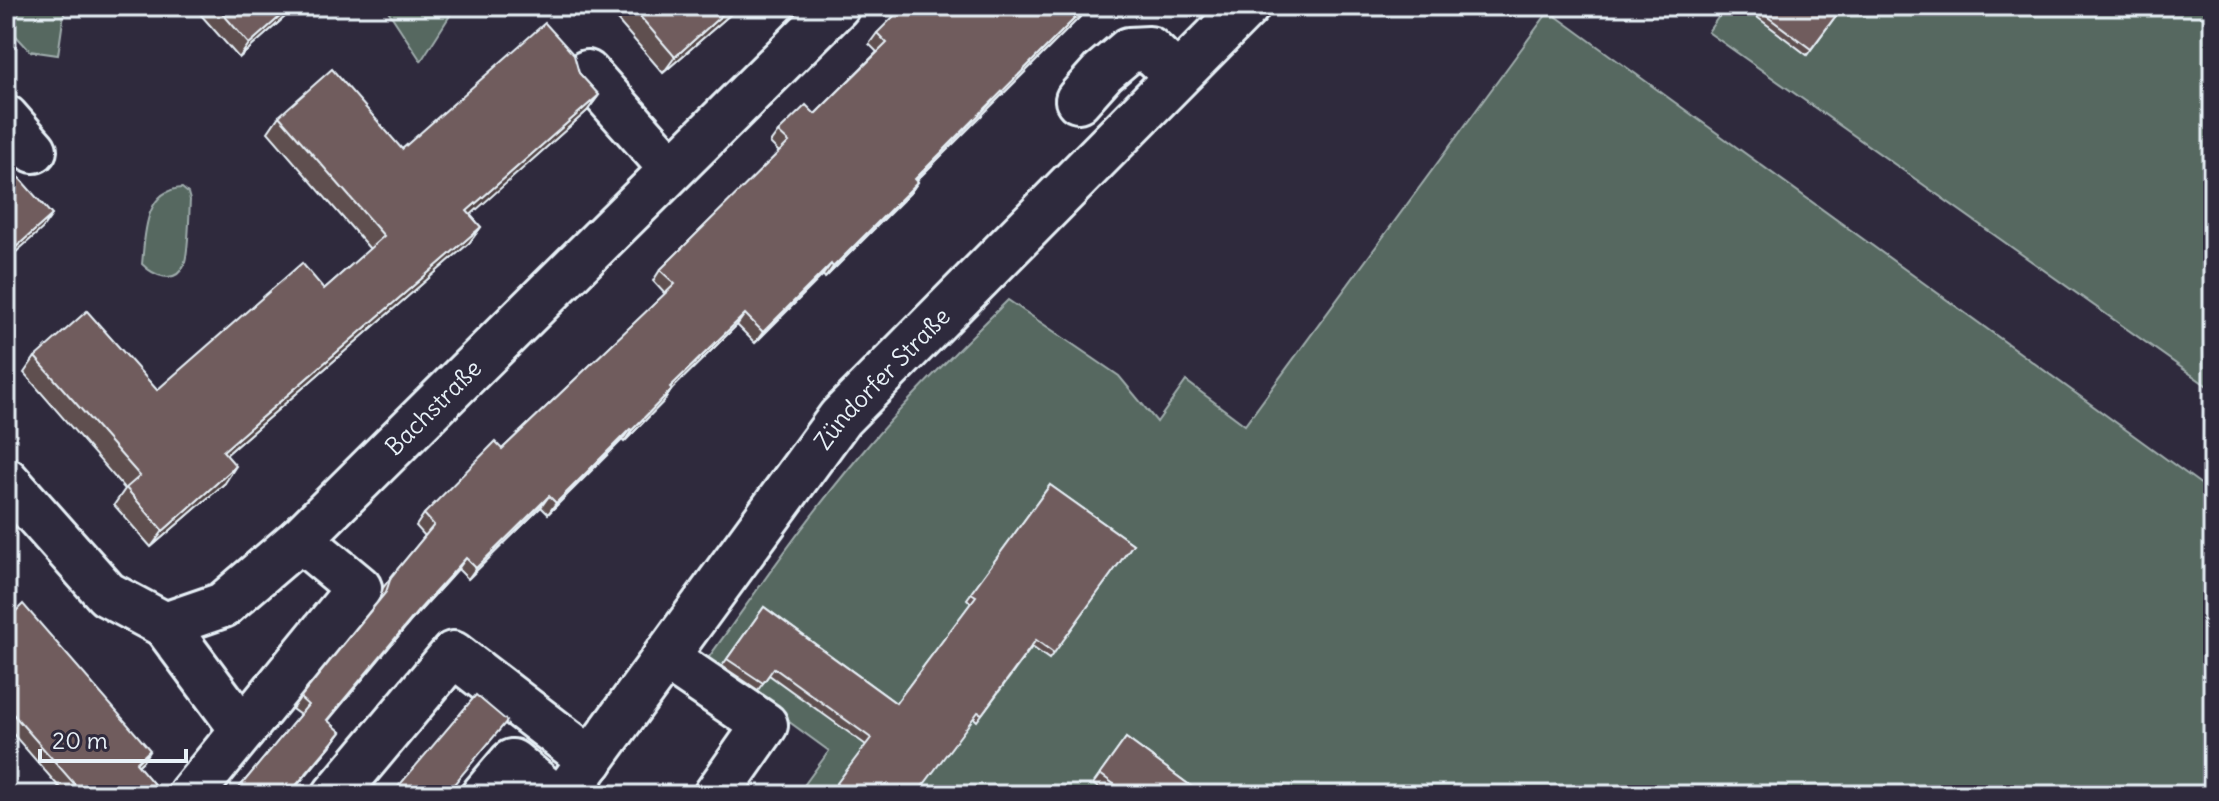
<svg xmlns="http://www.w3.org/2000/svg" width="2219" height="801" viewBox="0 0 2219 801" font-family="Delius,sans-serif">
<rect width="100%" height="100%" fill="#2f2a3d"/>
<filter id="ink" filterUnits="userSpaceOnUse"><feTurbulence type="fractalNoise" baseFrequency=".0125" numOctaves="2"/><feDisplacementMap in="SourceGraphic" scale="16" xChannelSelector="R" yChannelSelector="G"/><feConvolveMatrix kernelMatrix="1 2 1 2 8 2 1 2 1" color-interpolation-filters="sRGB"/></filter>
<g filter="url(#ink)">
<g fill="#566861" stroke="#9facac" stroke-width="2">
<polygon points="6,6 65,6 58,55 30,51 6,25"/>
<polygon points="385,6 456,6 421,61"/>
<polygon points="1726,6 2213,6 2213,390 1708,32"/>
<path d="M1549,11l664,482v302h-1416l32,-44 -123,-90c49,-67 96,-137 150,-201 47,-57 100,-108 152,-160l111,76 38,46 29,-41 59,44z"/>
<path d="M182,188l6,5 2,7c-1,15 -1,52 -6,65 -9,21 -31,10 -42,-1 3,-28 2,-74 40,-76z"/>
</g>
<g fill="none" stroke-linecap="round" stroke-linejoin="round">
<g stroke="#e8f1f8" stroke-width="50">
<g id="minor">
<polyline points="587,73 672,169"/>
<polyline points="1078,100 1103,72 1129,50 1149,49 1177,76"/>
<polyline points="6,118 34,150"/>
<path id="s1" d="M6,480l101,114 58,31 58,-20 77,-66 537,-533"/>
<polyline points="165,625 243,730"/>
<polyline points="665,657 765,725 716,795"/>
<polyline points="190,795 359,588 300,539"/>
<polyline points="335,795 453,654 591,760"/>
<polyline points="484,795 512,762 552,795"/>
<path id="s2" d="M565,795l275,-377 407,-412"/>
</g>
</g>
<use href="#minor" stroke="#2f2a3d" stroke-width="44"/>
</g>
<g fill="#5f4f50" stroke="#e8f1f8" stroke-width="2">
<polygon points="193,6 297,6 239,58"/>
<polygon points="605,6 737,6 733,12 663,73"/>
<polygon points="923,6 1091,6 917,180 918,182 910,193 825,278 823,275 755,343 737,325 672,389 664,401 624,442 622,440 548,514 541,507 468,579 458,569 410,622 328,721 341,732 333,743 289,795 233,795 300,715 292,709 300,698 379,601 383,588 391,577 425,536 416,526 424,514 502,449 665,294 653,281 660,270 779,152 770,143 778,132 815,114 877,52 869,44 877,33 914,15"/>
<polygon points="1752,6 1843,6 1807,55 1749,11"/>
<polygon points="579,73 599,95 587,111 470,215 481,227 469,243 226,455 225,483 151,547 114,505 125,489 24,373 35,357 157,390 324,289 370,249 268,132 279,116 402,149"/>
<polygon points="1050,485 1133,544 1049,659 1032,647 977,721 974,718 866,745 769,675 758,690 722,666 764,607 896,703 971,603 967,599"/>
<polygon points="6,602 143,761 138,766 163,795 66,795 6,726"/>
<polygon points="1126,738 1203,795 1108,795 1093,784"/>
</g>
<g fill="#4e4041" stroke="#e8f1f8" stroke-width="2">
<polygon points="292,6 297,6 239,58 249,44"/>
<polygon points="732,6 737,6 733,12 663,73 675,57"/>
<polygon points="1087,6 1091,6 907,190 915,179"/>
<polygon points="599,95 587,111 456,228 467,211"/>
<polygon points="918,182 910,193 825,278 833,267"/>
<polygon points="52,215 42,229 6,261 6,256"/>
<polygon points="481,227 469,243 211,468 223,451"/>
<polygon points="831,264 823,275 755,343 763,332"/>
<polygon points="745,314 737,325 662,399 670,387"/>
<polygon points="672,389 664,401 624,442 632,430"/>
<polygon points="630,429 622,440 548,514 556,503"/>
<polygon points="236,466 225,483 151,547 163,531"/>
<polygon points="549,496 541,507 468,579 476,568"/>
<polygon points="466,558 458,569 410,622 319,731 327,720 418,611"/>
<polygon points="341,732 333,743 289,795 288,795"/>
<polygon points="150,750 143,761 128,774 136,763"/>
</g>
<g fill="#6f5c5d" stroke="#e8f1f8" stroke-width="2">
<polygon points="216,6 292,6 249,44"/>
<polygon points="631,6 732,6 675,57"/>
<polygon points="904,6 914,15 923,6 1087,6 915,179 918,182 833,267 831,264 763,332 745,314 670,387 672,389 632,430 630,429 556,503 549,496 476,568 466,558 418,611 327,720 341,732 288,795 233,795 308,705 300,698 386,592 391,577 434,525 424,514 495,442 502,449 675,284 660,270 789,142 778,132 806,105 815,114 887,43 877,33"/>
<polygon points="1753,6 1843,6 1811,49"/>
<polygon points="545,23 574,55 579,73 599,95 467,211 481,227 223,451 236,466 163,531 126,488 140,476 35,357 87,311 157,390 302,263 324,289 384,236 279,116 332,69 402,149"/>
<polygon points="6,163 52,215 6,256"/>
<polygon points="1050,485 1133,544 1054,653 1036,640 982,714 978,712 916,795 828,795 871,738 774,668 763,683 727,659 764,607 896,703 976,596 971,593"/>
<polygon points="6,602 15,612 23,604 150,750 136,763 163,795 84,795 6,706"/>
<polygon points="476,695 507,721 445,795 391,795"/>
<polygon points="1126,738 1203,795 1129,795 1100,774"/>
</g>
</g>
<g text-anchor="middle" dominant-baseline="central" stroke-width="6" stroke-linejoin="round" paint-order="stroke">
<g font-size="24" fill="#e8f1f8" stroke="#2f2a3d">
<text stroke="none"><textPath href="#s2" startOffset="524">Zündorfer Straße</textPath></text>
<text stroke="none"><textPath href="#s1" startOffset="568">Bachstraße</textPath></text>
</g>
</g>
<rect width="2219" height="801" fill="none" stroke="#2f2a3d" stroke-width="32"/>
<rect x="16" y="16" width="2187" height="769" fill="none" stroke="#e8f1f8" stroke-width="3" filter="url(#ink)"/>
<path d="M40 749v12h146v-12" fill="none" stroke="#e8f1f8" stroke-width="4"/>
<text x="52" y="749" font-size="24" fill="#e8f1f8" stroke="#2f2a3d" stroke-width="6" paint-order="stroke">20 m</text>
</svg>
